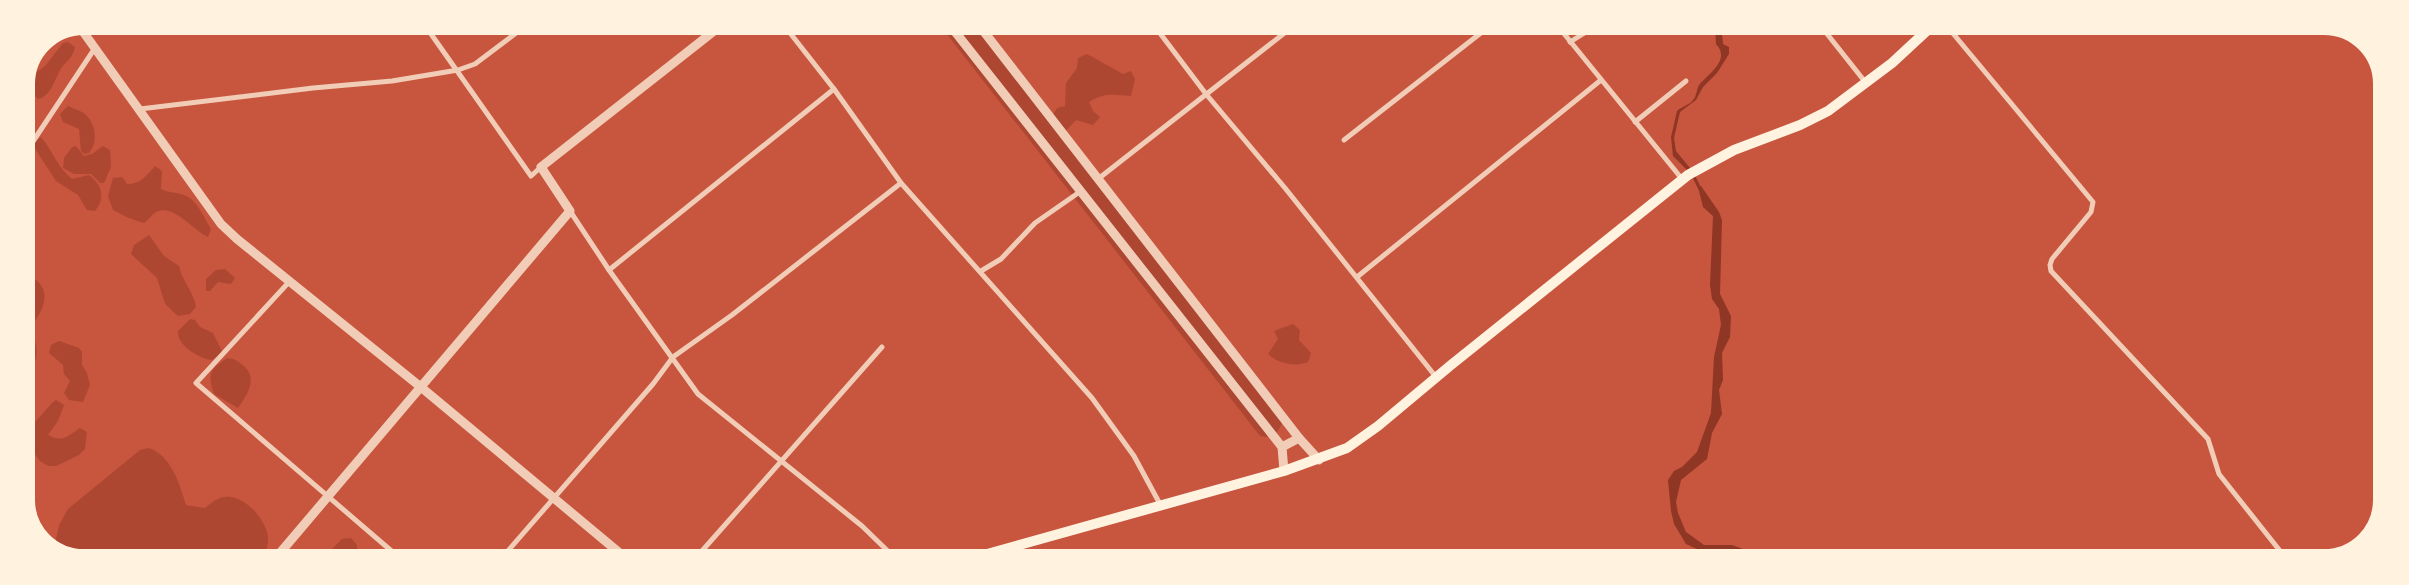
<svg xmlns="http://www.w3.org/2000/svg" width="2409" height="585" viewBox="0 0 2409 585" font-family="'Space Grotesk',sans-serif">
<rect width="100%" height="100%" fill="#c8553d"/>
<g fill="#ae4732">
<path d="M939,24h34l81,103 -1,-12 4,-7 8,-2 1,-23 11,-15 1,-10 9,-4 36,20 8,-3 4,8 -4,17c-18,-1 -26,-4 -42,6l4,9 7,6 -7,8 -17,-5 -12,13 218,289c-3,11 -11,17 -22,14z"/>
<path d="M68,42l7,5c-2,10 -7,13 -13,20 -7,10 -10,29 -24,32l-12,-13 -2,1 6,-18 5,4 10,-7 18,-23z"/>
<path d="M68,106c6,3 15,5 19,10 9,10 11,27 2,37l-4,1 -4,-3 -2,-22 -16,-7 -3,-8z"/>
<path d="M41,137c12,14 16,30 31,42l17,-4c13,10 17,23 6,36l-8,-1 -9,-15 -22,-14 -24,-37z"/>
<polygon points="76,146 84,156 92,154 103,146 110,150 111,167 104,183 100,183 91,174 74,174 63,168 64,158 72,147"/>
<path d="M155,166l7,5 -1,18c8,4 14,3 23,6 13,4 20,23 27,34l-3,8c-14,-6 -35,-34 -52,-25 -4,3 -8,8 -12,11 -9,-2 -22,-8 -31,-13l-5,-14 5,-18 9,-1 5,7c14,0 19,-8 28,-18z"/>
<path d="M149,235l15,21 15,10c3,15 15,26 17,41l-6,7 -12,2 -13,-12 -8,-26 -26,-24 3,-9z"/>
<polygon points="225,269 235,278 231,284 218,282 210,291 206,291 206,279 216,270"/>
<path d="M32,277c22,14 11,35 -2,50 7,16 12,33 -4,46l-2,-1v-94z"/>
<path d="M190,319l5,1 5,7 13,6 10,20 -11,7c-12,-1 -36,-15 -34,-29z"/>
<path d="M1293,324l7,6 -1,10 12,13 -3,9c-12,5 -30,2 -40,-8l10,-15 -4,-8z"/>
<polygon points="59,341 79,348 82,352 82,365 87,373 90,385 83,402 69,400 64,393 70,381 64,374 63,365 49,353 51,345"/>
<path d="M227,358c9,1 11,3 18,9 13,13 1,29 -7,41l-24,-14c-7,-21 -4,-24 13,-36z"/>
<path d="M56,400l8,5 -6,16 -10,14c14,8 20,1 32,-7l7,4 -2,17 -6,6 -23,11h-8l-8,-5 -16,-21v-19l7,4c10,-7 15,-18 25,-25z"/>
<path d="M149,448c22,7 31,37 37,57l19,3c4,-3 8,-7 13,-9 21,-11 48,19 50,38 1,8 -3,16 -5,23h-191l-18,-11 5,-24 9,-16 72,-59z"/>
<polygon points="351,538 357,545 358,560 321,560 342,539"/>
</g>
<g fill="#8f3625">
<path d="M1715,25h6l2,19 6,3v7l-12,19 -14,14 -7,13 -16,12 -6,26 2,13 14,17 -3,2 -14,-14 -2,-19 6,-26c5,-5 13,-6 16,-11 4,-4 3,-10 6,-15 10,-12 32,-25 17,-41z"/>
<polygon points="1701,186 1719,212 1722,220 1720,294 1731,316 1730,337 1722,353 1723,380 1719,390 1722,414 1712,433 1707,459 1681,480 1676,502 1678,513 1686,532 1704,545 1732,545 1743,549 1762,561 1747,561 1736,556 1701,551 1686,544 1674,524 1671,511 1668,480 1674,471 1682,467 1697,452 1711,413 1714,357 1721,325 1719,309 1712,299 1710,285 1713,216 1703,207 1698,187"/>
</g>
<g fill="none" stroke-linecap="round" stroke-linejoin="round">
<polyline stroke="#8f3625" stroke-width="3" points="1693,175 1700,189"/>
<g stroke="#f1ccb7" stroke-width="5">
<polyline points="424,24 531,176 541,167"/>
<polyline points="783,24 834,89 901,183 1092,398 1134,456 1161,506"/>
<polyline points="1153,24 1206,94 1285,188 1436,377"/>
<polyline points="1557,25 1682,179"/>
<polyline points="1820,25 1866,83"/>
<polyline points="1946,25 2093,202 2091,212 2052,259 2050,265 2051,271 2208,439 2219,474 2288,561"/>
<polyline points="1570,42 1597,25"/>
<polyline points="140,109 313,88 392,81 458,70 475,64 528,24"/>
<polyline points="1635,122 1686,81"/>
<polyline points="1344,140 1491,25"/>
<polyline points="24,155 95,48"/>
<polyline points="1098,179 1296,24"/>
<polyline points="570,211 609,270 698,394 862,526 897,560"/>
<polyline points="609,270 834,89"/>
<polyline points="981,271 1001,259 1035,223 1081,191"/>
<polyline points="1357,277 1601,80"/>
<polyline points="289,282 196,383 402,560"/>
<polyline points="500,560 653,384 673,357 732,315 901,183"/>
<polyline points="694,560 882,347"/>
</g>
<g stroke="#f1ccb7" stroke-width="9">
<polyline points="949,24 1282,447 1284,471"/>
<polyline points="978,24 1299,438 1319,460"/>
<polyline points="79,26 221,224 237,239 422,388 628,560"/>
<polyline points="1282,447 1299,438"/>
<polyline points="274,560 570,211 541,167 723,24"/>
</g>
<polyline stroke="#fff3e0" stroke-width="10" points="962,561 1284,471 1347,448 1378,426 1451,365 1688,175 1734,150 1800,125 1828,111 1892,63 1933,25"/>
</g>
<path d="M0 0H2409V585H0ZM84 32H2324A52 52 0 0 1 2376 84V500A52 52 0 0 1 2324 552H84A52 52 0 0 1 32 500V84A52 52 0 0 1 84 32Z" fill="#fff3e0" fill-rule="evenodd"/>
<path fill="none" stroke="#fff3e0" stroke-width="6" d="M84 32H2324A52 52 0 0 1 2376 84V500A52 52 0 0 1 2324 552H84A52 52 0 0 1 32 500V84A52 52 0 0 1 84 32Z"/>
</svg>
